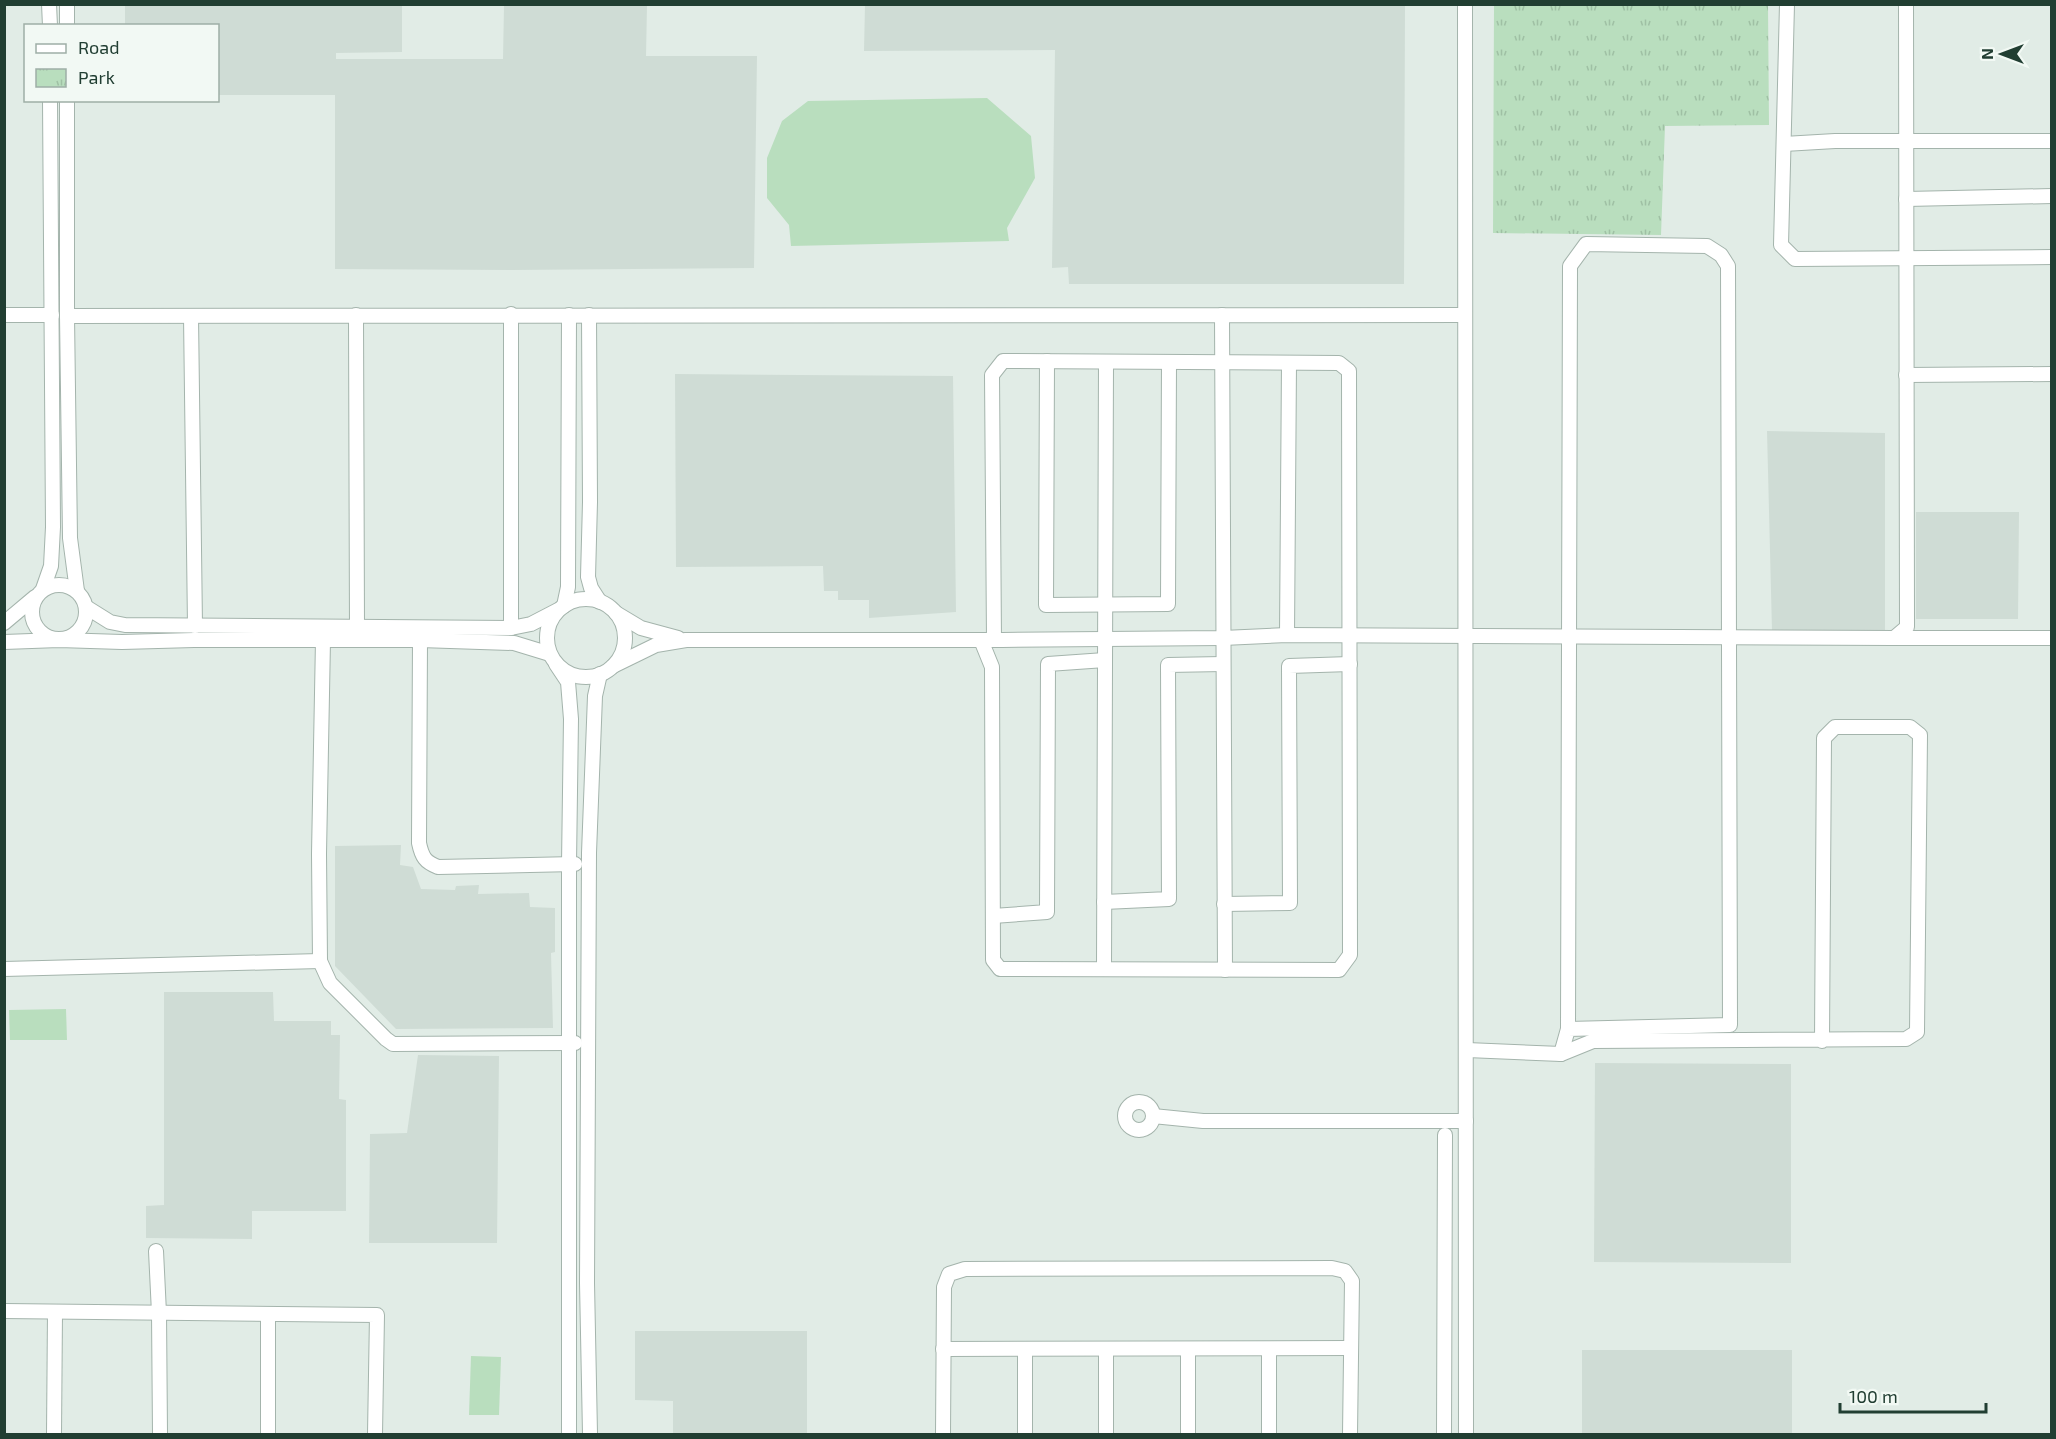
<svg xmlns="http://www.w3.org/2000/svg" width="2056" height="1439" viewBox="0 0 2056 1439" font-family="'Exo 2',sans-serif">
<defs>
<pattern id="park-tufts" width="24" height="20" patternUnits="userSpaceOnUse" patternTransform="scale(1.5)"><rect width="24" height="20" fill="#b9debe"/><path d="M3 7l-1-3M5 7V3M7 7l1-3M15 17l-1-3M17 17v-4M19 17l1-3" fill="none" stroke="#9fc0a4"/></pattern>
</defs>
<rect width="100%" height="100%" fill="#e1ece6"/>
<g fill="#cfdcd5">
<polygon points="125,5 402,5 402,52 336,53 336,59 503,59 504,6 647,6 646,56 757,56 754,268 512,270 335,269 335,95 218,95 218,26 125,25"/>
<polygon points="865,5 1405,5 1404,284 1069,284 1068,267 1052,268 1055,50 864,51"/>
<polygon points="675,374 953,376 956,612 869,618 869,600 838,600 838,591 824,591 823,566 676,567"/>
<polygon points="1767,431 1885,433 1885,633 1772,631"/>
<polygon points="1916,512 2019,512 2018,619 1916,619"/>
<polygon points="401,845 400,865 413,867 421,889 455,890 456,886 479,885 478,894 529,893 530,907 555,908 555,952 551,953 553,1028 396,1029 335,966 335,846"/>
<polygon points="164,992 273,992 274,1021 331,1021 331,1035 340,1035 339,1099 346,1100 346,1211 252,1211 252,1239 146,1238 146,1206 164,1205"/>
<polygon points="418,1055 499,1056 497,1243 369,1243 370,1134 407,1133"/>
<polygon points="1595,1063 1791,1064 1791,1263 1594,1262"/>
<polygon points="635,1331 807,1331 807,1434 673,1434 673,1401 635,1400"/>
<rect x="1582" y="1350" width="210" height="84"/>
</g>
<polygon fill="url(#park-tufts)" points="1494,5 1768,5 1769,125 1665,126 1661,235 1493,233"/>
<g fill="#b9debe">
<polygon points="987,98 1031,136 1035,178 1007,228 1009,241 791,246 789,225 767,198 767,158 782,121 808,101"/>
<polygon points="66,1009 67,1040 10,1040 9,1010"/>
<polygon points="471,1356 501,1357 499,1415 469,1415"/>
</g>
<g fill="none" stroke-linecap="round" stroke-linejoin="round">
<g stroke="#a4b4ac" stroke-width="16">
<g id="minor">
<polyline points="49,4 50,26"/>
<polyline points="1465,4 1466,1434"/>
<polyline points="1787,4 1781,245 1795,259 2052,257"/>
<polyline points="67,26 67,4"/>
<polyline points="67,100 67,316 70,538 77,591"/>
<polyline points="1784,144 1835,141 2052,141"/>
<polyline points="1906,199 2052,196"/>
<polyline points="4,315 52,315"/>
<polyline points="356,315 357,628"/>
<polyline points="589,315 590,502 588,577 591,588 600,602"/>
<polyline points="1222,315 1225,970"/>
<polyline points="67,316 1465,315"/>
<polyline points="191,316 195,626"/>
<polyline points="1047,361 1046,605 1168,604 1169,362"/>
<polyline points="1906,375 2052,374"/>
<circle cx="59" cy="612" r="27"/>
<polyline points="43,589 51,566 53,527 50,100"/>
<circle cx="586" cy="638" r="39"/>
<polyline points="564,606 568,587 569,315"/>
<polyline points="86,607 110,622 125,625 511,628 531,624 558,610"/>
<polyline points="616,613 641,628 678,638"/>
<polyline points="4,623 35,597"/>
<polyline points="511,628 511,314"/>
<polyline points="1287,635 1289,363"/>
<polyline points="1894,638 2052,638"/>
<polyline points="323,640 319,854 320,961 330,983 386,1039 393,1044 575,1043"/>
<path d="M420,640l-1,203c3,14 6,19 19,24l137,-3"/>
<polyline points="981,640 992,667 993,960 1000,969 1339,970 1350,955 1349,371 1339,363 1003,361 992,375 994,640"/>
<polyline points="4,642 59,640 122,642 194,640 420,640 514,643 550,654"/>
<polyline points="556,664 568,682 571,719 569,864 569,1434"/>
<polyline points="613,666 656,645 686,640 1002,640 1223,638 1287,635 1894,638 1907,627 1906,4"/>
<polyline points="1104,902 1169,899 1168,665 1223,664"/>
<polyline points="1224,904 1290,903 1289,666 1350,664"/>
<polyline points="993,916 1047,912 1048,664 1105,660"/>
<polyline points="4,969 320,961"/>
<polyline points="1104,969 1106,362"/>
<polyline points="1467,1050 1561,1054 1593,1041 1906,1039 1917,1032 1920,735 1910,727 1835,727 1824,738 1822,1041"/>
<polyline points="1561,1054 1568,1029 1570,266 1586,244 1707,246 1721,255 1728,266 1730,1025 1568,1029"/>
<circle cx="1139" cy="1116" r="14"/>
<polyline points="1153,1116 1203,1121 1466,1121"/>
<polyline points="156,1251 159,1313 160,1434"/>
<polyline points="4,1311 377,1315 375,1434"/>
<polyline points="943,1349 1351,1348"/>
<polyline points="1269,1349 1269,1434"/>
<polyline points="54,1434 55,1312"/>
<polyline points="268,1434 268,1314"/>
<polyline points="590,1434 587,1283 589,853 595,696 600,674"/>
<polyline points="943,1434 944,1287 949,1274 965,1269 1332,1268 1345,1271 1352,1281 1350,1434"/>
<polyline points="1025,1434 1025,1349"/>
<polyline points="1106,1434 1106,1349"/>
<polyline points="1188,1434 1188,1349"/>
<polyline points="1444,1434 1445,1135"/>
</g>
</g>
<use href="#minor" stroke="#fff" stroke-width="14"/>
</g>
<rect width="2056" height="1439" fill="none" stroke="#213e32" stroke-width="12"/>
<rect x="24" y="24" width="195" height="78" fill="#f2f9f4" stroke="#9eaea6" stroke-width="1.5"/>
<rect x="36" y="44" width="30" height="9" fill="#ffffff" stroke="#9eaea6" stroke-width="1.5"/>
<text x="78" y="54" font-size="18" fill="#213e32">Road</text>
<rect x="36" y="69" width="30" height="18" fill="url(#park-tufts)" stroke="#9eaea6" stroke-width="1.5"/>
<text x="78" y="84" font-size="18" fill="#213e32">Park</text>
<g transform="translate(2002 54) rotate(270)" stroke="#f2f9f4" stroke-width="4.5" paint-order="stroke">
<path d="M0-4.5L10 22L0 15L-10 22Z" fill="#213e32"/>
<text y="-9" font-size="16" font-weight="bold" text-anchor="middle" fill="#213e32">N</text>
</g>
<path d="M1840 1403v9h146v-9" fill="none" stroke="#213e32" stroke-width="3"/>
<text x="1849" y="1403" font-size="18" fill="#213e32" stroke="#f2f9f4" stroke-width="4.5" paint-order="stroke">100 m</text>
</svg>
